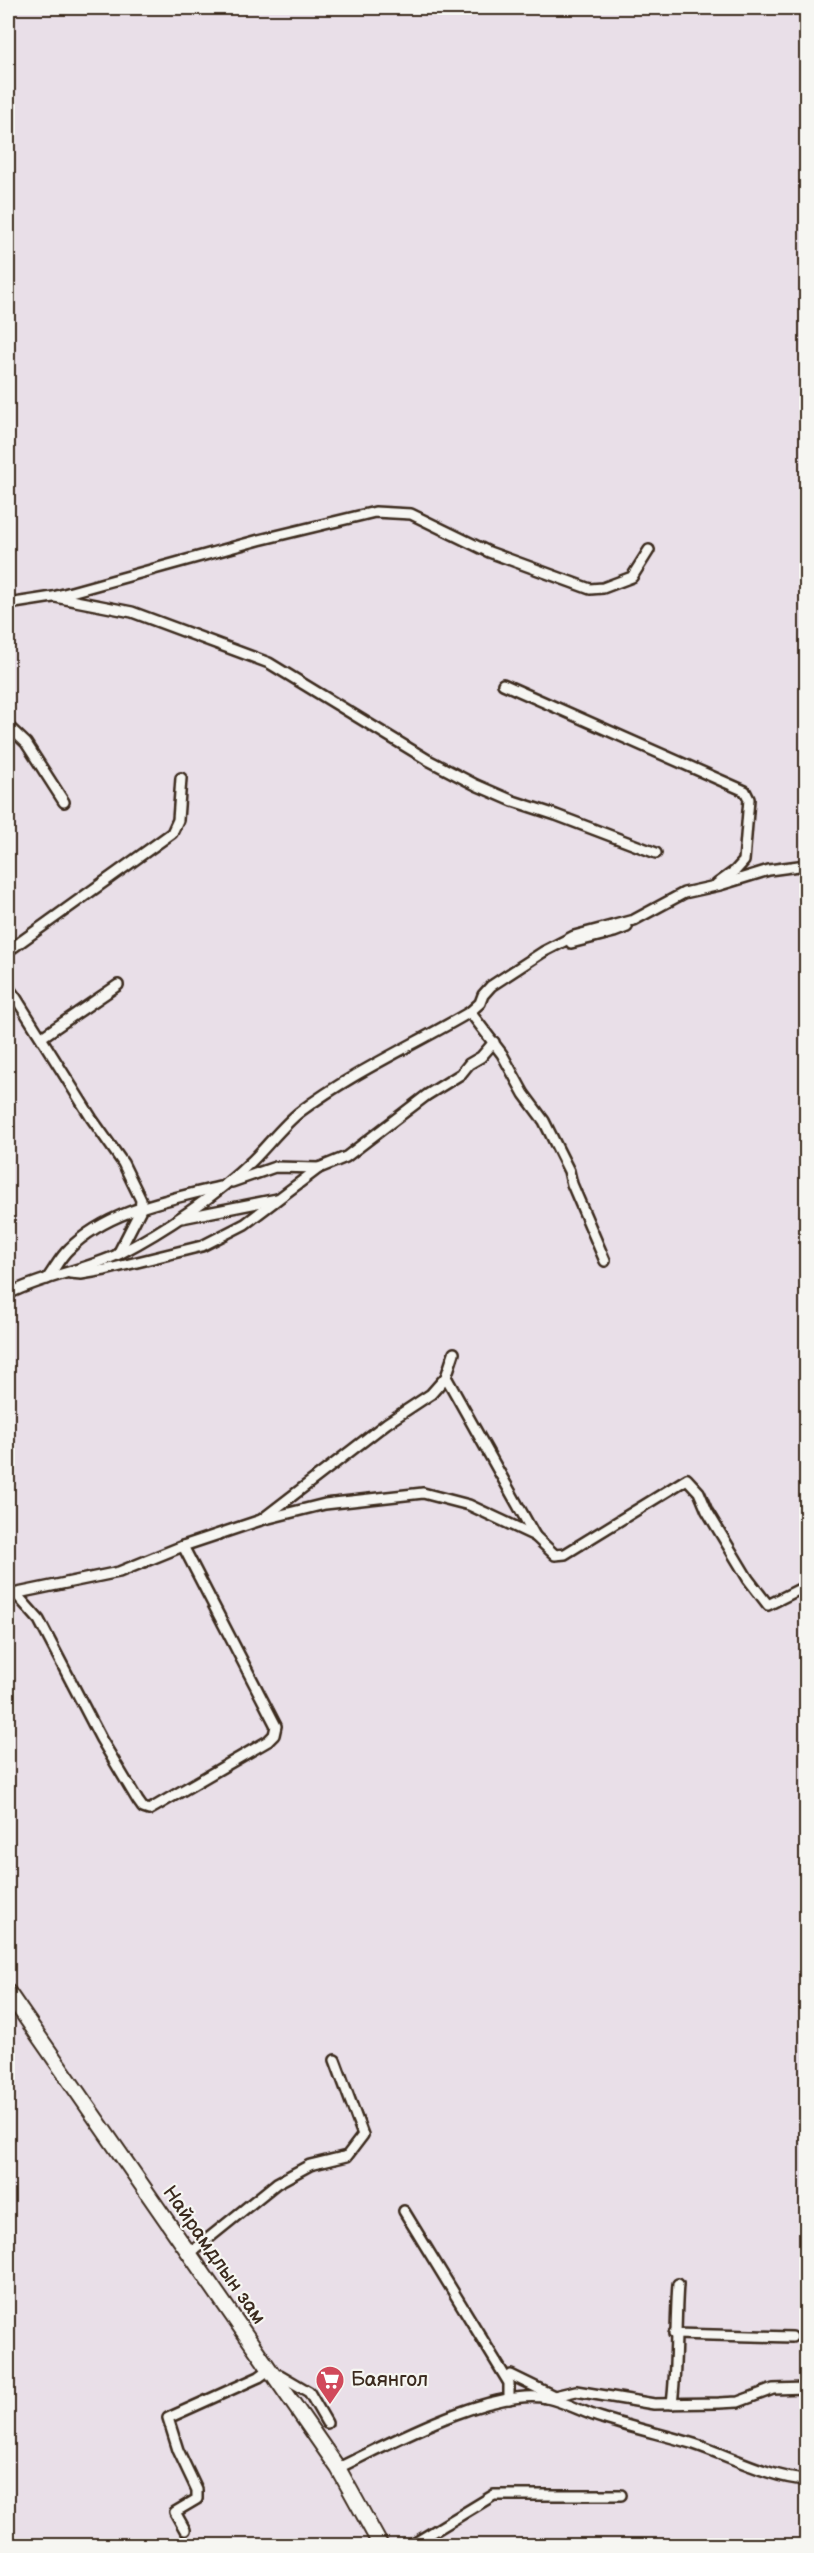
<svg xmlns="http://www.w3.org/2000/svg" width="814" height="2553" viewBox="0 0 814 2553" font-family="'Balsamiq Sans',sans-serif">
<rect width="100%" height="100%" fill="#e9dfe8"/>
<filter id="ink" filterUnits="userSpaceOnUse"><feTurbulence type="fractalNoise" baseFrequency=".0167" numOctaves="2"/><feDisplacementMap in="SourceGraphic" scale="12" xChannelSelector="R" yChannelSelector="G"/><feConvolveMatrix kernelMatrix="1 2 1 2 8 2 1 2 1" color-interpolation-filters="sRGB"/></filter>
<g filter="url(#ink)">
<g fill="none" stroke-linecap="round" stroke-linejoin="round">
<g stroke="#3b2a1e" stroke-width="14">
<g id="street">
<polyline points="55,597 132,612 269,663 428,760 476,785 513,801 556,815 656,853"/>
<polyline points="8,604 53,597 259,540 375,512 411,514 489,552 590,589 603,588 632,577 649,550"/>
<polyline points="503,684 745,791 749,799 744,861 735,871 717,884"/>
<polyline points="8,726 26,743 64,802"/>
<polyline points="571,943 614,932 627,927"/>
<polyline points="8,951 172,833 178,820 181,778"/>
<polyline points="8,987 16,998 92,1119 123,1163 141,1200 140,1211 118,1254"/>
<polyline points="470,1012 502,1054 524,1094 544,1121 569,1171 572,1184 605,1261"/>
<polyline points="42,1037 118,985"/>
<polyline points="232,1182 275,1167 319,1168 346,1157 427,1095 461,1074 469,1064 481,1057 494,1042"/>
<polyline points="182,1218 277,1199"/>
<polyline points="70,1273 81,1274 105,1270 202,1246 245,1224 319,1168"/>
<path d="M47,1279c7,-9 13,-22 22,-30 39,-39 99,-49 150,-62"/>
<path d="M8,1294c35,-18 75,-23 111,-40 46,-24 97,-58 134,-94 15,-15 32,-37 48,-49 52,-39 113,-66 169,-99l10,-9 3,-8 8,-9 52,-34 31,-16 60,-16 50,-27 36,-8 49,-15 37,-5"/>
<polyline points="446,1377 535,1536"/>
<polyline points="261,1520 325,1504 423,1493 469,1505 535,1536 555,1555 565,1554 687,1479 699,1492 707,1511 748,1579 768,1605 806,1586"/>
<polyline points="16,1594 39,1620 101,1739 138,1801 143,1808 149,1810 268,1741 274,1735 276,1726 183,1546"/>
<polyline points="8,1595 119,1572 183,1546 261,1520 387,1423 431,1394 446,1377 454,1353"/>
<polyline points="404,2211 509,2383 509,2399"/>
<polyline points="189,2254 277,2183 310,2165 347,2156 363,2135 335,2060"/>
<polyline points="674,2334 792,2337"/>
<polyline points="511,2375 552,2395"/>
<polyline points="275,2377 280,2375 309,2392 327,2423"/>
<polyline points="546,2398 576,2391 654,2404 719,2403 738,2402 773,2389 806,2388"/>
<path d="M672,2404c5,-39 3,-80 6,-120"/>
<path d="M338,2468c50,-24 154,-81 209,-70 19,4 37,15 55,20 31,10 62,17 92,26 36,12 74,33 112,36"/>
<polyline points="185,2530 175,2512 197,2499 197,2490 178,2450 168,2418 259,2377 270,2369"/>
<polyline points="410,2546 494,2495 621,2495"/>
</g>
</g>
<g stroke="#3b2a1e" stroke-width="18">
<polyline id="secondary" points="8,1992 338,2468 381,2546"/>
</g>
<use href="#street" stroke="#f6f6f2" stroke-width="9"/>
<use href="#secondary" stroke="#f6f6f2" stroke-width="14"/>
</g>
</g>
<defs>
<g id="supermarket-pin" transform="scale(1.5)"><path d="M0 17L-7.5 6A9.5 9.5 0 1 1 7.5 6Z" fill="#d1495b" stroke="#f6f6f2"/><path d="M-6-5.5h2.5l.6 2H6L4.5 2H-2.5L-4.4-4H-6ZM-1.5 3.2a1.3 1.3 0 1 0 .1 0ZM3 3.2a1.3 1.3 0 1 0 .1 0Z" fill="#fff"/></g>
</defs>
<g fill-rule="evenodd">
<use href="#supermarket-pin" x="330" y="2380"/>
</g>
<g text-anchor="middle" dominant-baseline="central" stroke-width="4.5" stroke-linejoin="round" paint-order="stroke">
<g font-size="20" fill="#3b2a1e" stroke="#f6f6f2">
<text transform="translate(214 2255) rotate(55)">Найрамдлын зам</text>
</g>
<g font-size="20" fill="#3b2a1e" stroke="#f6f6f2" text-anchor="start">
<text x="351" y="2380">Баянгол</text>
</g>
</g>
<rect width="814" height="2553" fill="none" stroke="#f6f6f2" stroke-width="30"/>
<rect x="15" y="15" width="784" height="2523" fill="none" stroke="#3b2a1e" stroke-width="2" filter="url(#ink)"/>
</svg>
